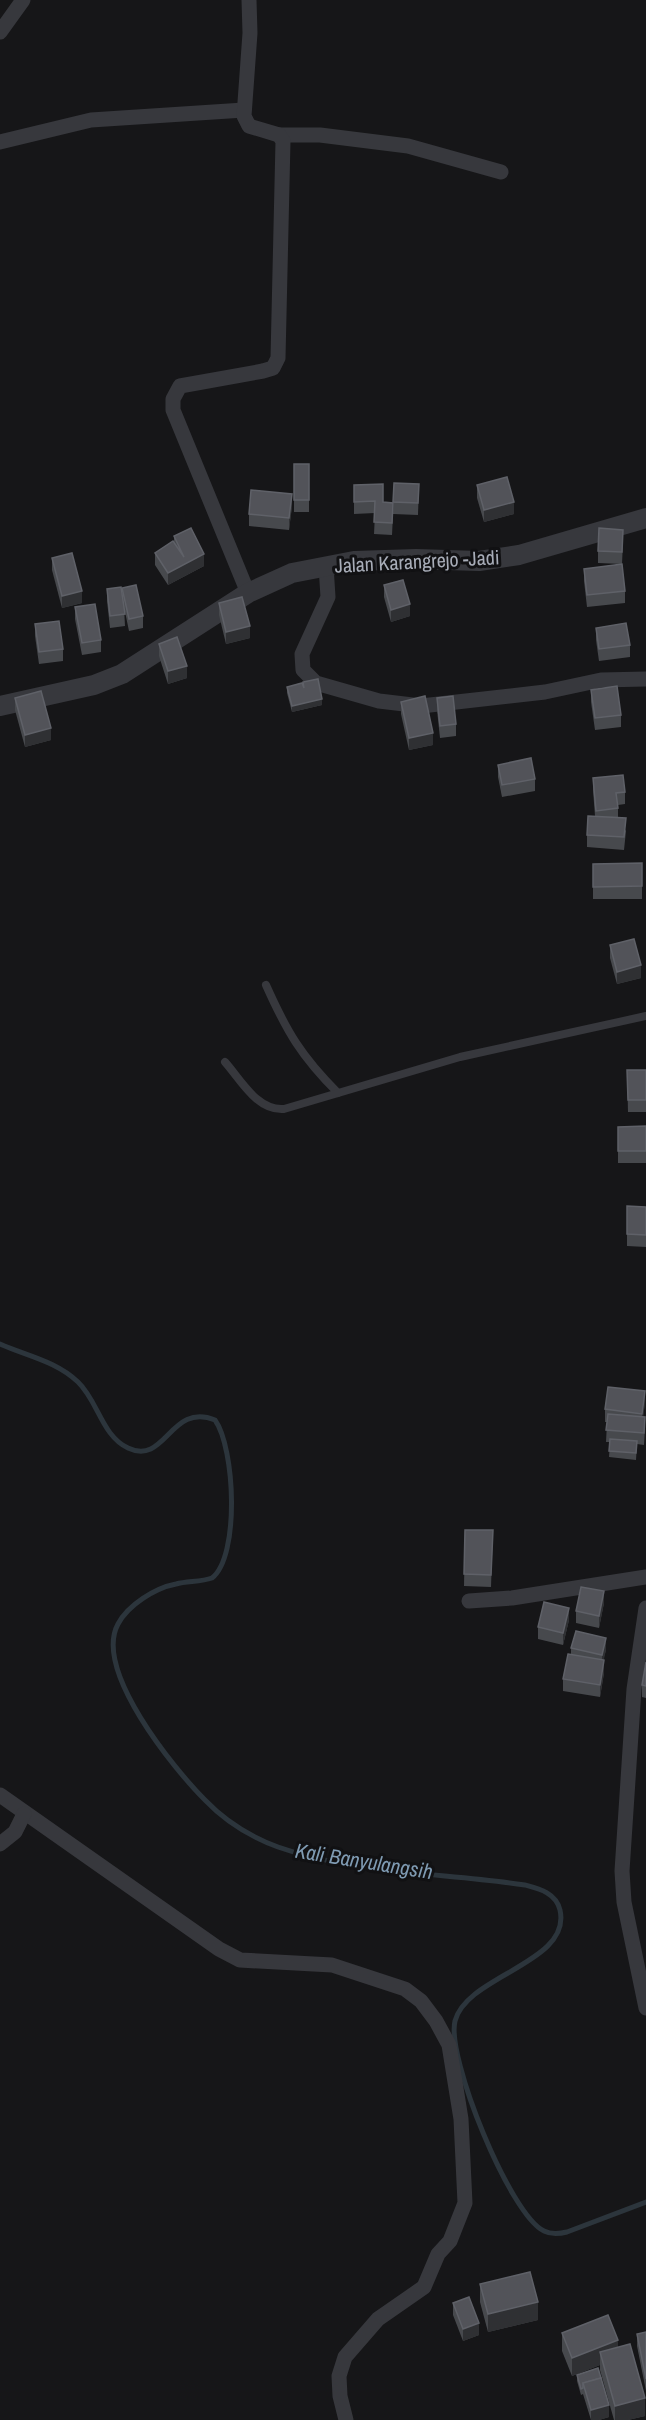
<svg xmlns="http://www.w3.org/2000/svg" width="646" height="2420" viewBox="0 0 646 2420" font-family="'Archivo Narrow',sans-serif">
<rect width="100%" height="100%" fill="#161618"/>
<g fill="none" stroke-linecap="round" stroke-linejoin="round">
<path stroke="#2c353c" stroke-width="5" d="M0,1344c27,12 56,17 78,38 20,19 24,54 50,66 38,18 42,-46 87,-28 20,28 25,136 -3,158 -11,4 -24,3 -36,6 -21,4 -48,21 -58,40 -25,46 56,145 87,176 20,21 46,37 73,47 76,27 167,26 247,38 15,4 31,8 35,25 12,53 -93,65 -105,111 -9,36 55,194 89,210 8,4 15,3 23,1l79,-30"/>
<g stroke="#37383d" stroke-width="8">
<path d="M266,985c21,47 35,71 72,108"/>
<path d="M225,1062c16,18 32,49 59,47l176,-52 186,-41"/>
</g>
<g stroke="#37383d" stroke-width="15">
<polyline points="0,32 23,0"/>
<polyline points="279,135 320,135 408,146 501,172"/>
<polyline points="0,142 91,120 244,110"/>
<polyline points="326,566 328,597 302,654 303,670 316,683 379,701 421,706 545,692 601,680 646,679"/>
<polyline points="248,593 173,410 173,399 180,386 263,371 273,368 278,358 283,141 279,135 249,126 244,116 250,33 249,0"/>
<polyline points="469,1601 512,1598 646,1577"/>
<polyline points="646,1608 634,1689 622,1871 624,1902 646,2008"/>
<polyline points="0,1795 219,1949 240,1960 332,1965 405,1989 421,2001 436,2021 449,2045 461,2119 465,2203 450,2241 438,2254 424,2287 378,2319 345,2357 339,2376 340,2396 346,2420"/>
<polyline points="0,1844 15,1832 24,1814"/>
</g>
<polyline stroke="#37383d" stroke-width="20" points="0,706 94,685 122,674 248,593 292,573 354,561 416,559 479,561 519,555 646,518"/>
</g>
<g fill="#47494d">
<rect x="294" y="464" width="15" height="48"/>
<polygon points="394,483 419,484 418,515 393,514"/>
<polygon points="354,485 383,502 393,515 392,535 374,534 375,513 354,514"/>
<polygon points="477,485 514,514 484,522 477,498"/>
<polygon points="292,506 289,530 249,526 249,514"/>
<polygon points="174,536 204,566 168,585 155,565 155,553 174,543"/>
<polygon points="623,542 622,564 625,591 625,603 587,607 584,581 584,569 622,564 598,563 598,551"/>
<polygon points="52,558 82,603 62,608 52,570"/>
<polygon points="384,585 410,616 391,622 384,597"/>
<polygon points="122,588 143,616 143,628 129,631 124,607 125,626 110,628 107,601 107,589 122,596"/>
<polygon points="219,603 250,638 226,644 219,615"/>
<polygon points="75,607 101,640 101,652 82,655 75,619"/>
<polygon points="35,624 63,649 63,661 39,664 35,636"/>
<polygon points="596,628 630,645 630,657 599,661 596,640"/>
<polygon points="159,644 187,678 168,684 159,656"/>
<polygon points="303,682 322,705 292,712 287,693 287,687 303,685"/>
<polygon points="591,690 621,715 621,727 595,730 591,702"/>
<polygon points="15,698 51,740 25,747 15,710"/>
<polygon points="437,698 456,724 456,736 440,738 437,710"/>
<polygon points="401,702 433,745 409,750 401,714"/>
<polygon points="498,765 535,779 535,791 502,797 498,777"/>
<polygon points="593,778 625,792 625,804 618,805 618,818 626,831 624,850 587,847 587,835 595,816 593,790"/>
<polygon points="642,863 642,899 593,899 593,864"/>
<polygon points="610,945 641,978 617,984 610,958"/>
<polygon points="627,1070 646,1070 646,1112 628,1112"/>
<polygon points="646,1126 646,1163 618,1163 618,1127"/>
<polygon points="627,1206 646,1207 646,1247 627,1246"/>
<polygon points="645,1403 643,1416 645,1429 644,1445 637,1444 636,1460 609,1457 610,1442 606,1442 607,1422 605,1422 605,1409"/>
<polygon points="465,1530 493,1530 491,1587 464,1586"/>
<polygon points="604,1603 599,1628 576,1623 576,1611"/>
<polygon points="569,1620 563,1645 538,1639 538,1627"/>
<polygon points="571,1648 606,1650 603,1660 604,1673 600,1697 563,1691 563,1679 571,1654"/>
<polygon points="646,1662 646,1698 642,1697 642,1685"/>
<polygon points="480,2284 538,2320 488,2332 480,2302"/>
<polygon points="453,2303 479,2335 463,2341 453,2315"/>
<polygon points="646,2332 646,2391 637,2346 637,2334"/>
<polygon points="562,2333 618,2347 645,2416 628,2420 614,2420 600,2370 600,2365 572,2376 562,2351"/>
<polygon points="577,2375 609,2417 599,2420 591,2420 583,2394 581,2395 577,2381"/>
</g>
<g fill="#2f3033">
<polygon points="292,494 292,506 289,530 289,518"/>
<polygon points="514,502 514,514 484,522 484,510"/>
<polygon points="204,554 204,566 168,585 168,573"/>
<polygon points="82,591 82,603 62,608 62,596"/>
<polygon points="410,604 410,616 391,622 391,610"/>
<polygon points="250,626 250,638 226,644 226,632"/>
<polygon points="187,666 187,678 168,684 168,671"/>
<polygon points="322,699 322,705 292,712 292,706"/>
<polygon points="51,728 51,740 25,747 25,735"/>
<polygon points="433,733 433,745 409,750 409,738"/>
<polygon points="641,965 641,978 617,984 617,972"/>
<polygon points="645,1391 645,1403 642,1426 642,1414"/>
<polygon points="604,1591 604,1603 599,1628 599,1616"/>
<polygon points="569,1608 569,1620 563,1645 563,1633"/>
<polygon points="606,1638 606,1650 602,1668 602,1655"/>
<polygon points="604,1660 604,1673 600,1697 600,1685"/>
<polygon points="538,2302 538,2320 488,2332 488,2314"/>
<polygon points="479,2323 479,2335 463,2341 463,2329"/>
<polygon points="618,2340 618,2358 600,2352 600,2365 572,2376 572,2358"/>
<polygon points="645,2398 645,2416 628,2420 615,2420 615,2406"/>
<polygon points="609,2405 609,2417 599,2420 591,2420 591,2410"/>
</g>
<g fill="#525359" stroke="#5f6168" stroke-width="1.5">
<rect x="294" y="464" width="15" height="36"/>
<polygon points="507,477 514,502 484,510 477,485"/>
<polygon points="394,483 419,484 418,503 393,502"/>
<polygon points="383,484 383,502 393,503 392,523 374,522 375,501 354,502 354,485"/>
<polygon points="251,490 292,494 289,518 249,514"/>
<polygon points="191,528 204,554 168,573 155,553 173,541 184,557 174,536"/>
<polygon points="599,528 623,530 622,552 598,551"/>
<polygon points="72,553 82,591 62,596 52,558"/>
<polygon points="622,564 625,591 587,595 584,569"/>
<polygon points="403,580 410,604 391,610 384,585"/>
<polygon points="136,585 143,616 129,619 122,588"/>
<polygon points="121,587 125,614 110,616 107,589"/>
<polygon points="242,597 250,626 226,632 219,603"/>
<polygon points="95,604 101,640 82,643 75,607"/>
<polygon points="59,621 63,649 39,652 35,624"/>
<polygon points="626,623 630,645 599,649 596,628"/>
<polygon points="177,637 187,666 168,671 159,644"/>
<polygon points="318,679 322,699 292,706 287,687 302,683 304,688 303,682"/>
<polygon points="617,686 621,715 595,718 591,690"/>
<polygon points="41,691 51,728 25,735 15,698"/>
<polygon points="425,696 433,733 409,738 401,702"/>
<polygon points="453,696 456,724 440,726 437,698"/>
<polygon points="531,758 535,779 502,785 498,765"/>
<polygon points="623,775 625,792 616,793 618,808 596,811 593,778"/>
<polygon points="588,816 626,818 624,837 587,835"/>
<polygon points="642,863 642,886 593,887 593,864"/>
<polygon points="634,939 641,965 617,972 610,945"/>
<polygon points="627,1070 646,1070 646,1100 628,1100"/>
<polygon points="646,1126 646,1151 618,1151 618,1127"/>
<polygon points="627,1206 646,1207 646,1235 627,1234"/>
<polygon points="608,1387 645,1391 642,1414 605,1409"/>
<polygon points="608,1414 645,1417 644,1433 606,1430"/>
<polygon points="610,1439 637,1441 636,1453 609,1451"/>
<polygon points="465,1530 493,1530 491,1575 464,1574"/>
<polygon points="581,1587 604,1591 599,1616 576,1611"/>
<polygon points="544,1602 569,1608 563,1633 538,1627"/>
<polygon points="576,1631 606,1638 602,1655 571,1648"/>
<polygon points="568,1654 604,1660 600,1685 563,1679"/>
<polygon points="646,1662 646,1686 642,1685"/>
<polygon points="530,2272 538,2302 488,2314 480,2284"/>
<polygon points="469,2297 479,2323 463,2329 453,2303"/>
<polygon points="608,2315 618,2340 572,2358 562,2333"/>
<polygon points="646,2332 646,2379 637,2334"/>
<polygon points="630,2344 645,2398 615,2406 600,2352"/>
<polygon points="598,2368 601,2378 583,2383 583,2388 581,2389 577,2375"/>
<polygon points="601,2378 609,2405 591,2410 583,2383"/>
</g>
<g text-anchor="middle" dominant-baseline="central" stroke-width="6" stroke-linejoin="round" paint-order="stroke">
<g font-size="20" fill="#a8adb8" stroke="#111113">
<text transform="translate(417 561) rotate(-3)">Jalan Karangrejo -Jadi</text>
</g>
<g font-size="21" font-style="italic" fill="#7f9bb3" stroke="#111113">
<text transform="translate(364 1861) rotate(9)">Kali Banyulangsih</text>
</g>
</g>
</svg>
